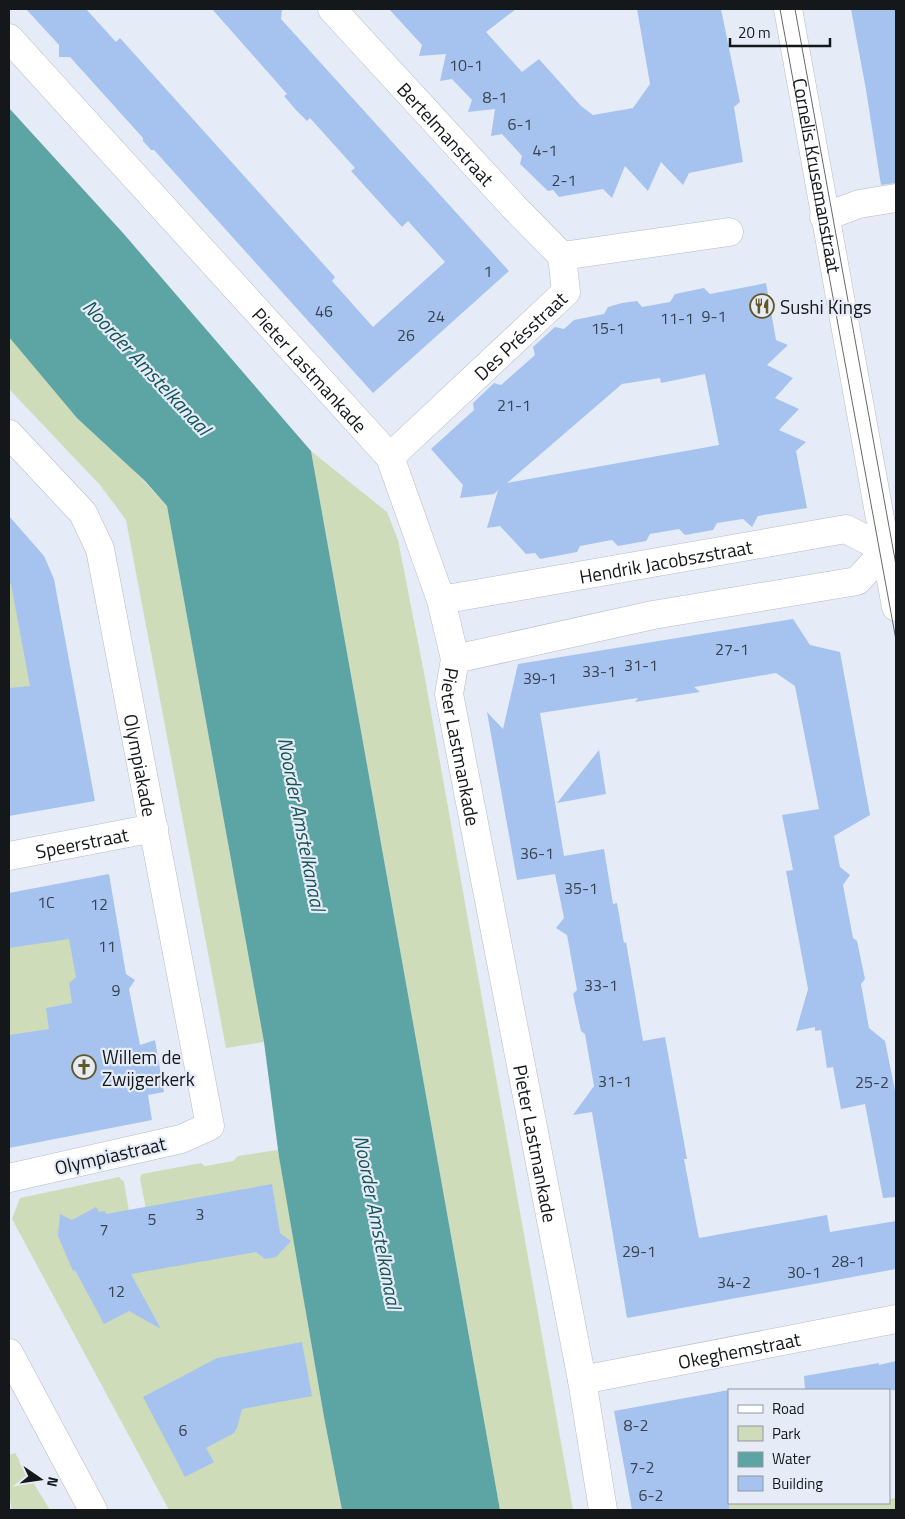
<svg xmlns="http://www.w3.org/2000/svg" width="905" height="1519" viewBox="0 0 905 1519" font-family="'Titillium Web',sans-serif">
<rect width="100%" height="100%" fill="#e5ecf7"/>
<g fill="#cedcb9">
<polygon points="9,336 167,506 264,1042 226,1048 126,520 100,485 9,389"/>
<polygon points="311,451 387,512 398,540 425,678 573,1510 500,1510"/>
<polygon points="9,560 23,579 57,772 9,783"/>
<polygon points="79,912 89,1021 9,1041 9,926"/>
<polygon points="278,1150 324,1417 342,1510 169,1510 12,1219 20,1198 119,1177 124,1182 129,1211 146,1210 140,1178 142,1174 201,1163 205,1166 233,1161 238,1156"/>
<polygon points="15,1453 50,1510 12,1510 9,1494 9,1455"/>
<polygon points="702,1470 729,1503 889,1503 889,1499 896,1498 896,1510 709,1510"/>
</g>
<polygon fill="#5da4a4" points="9,108 123,233 311,451 500,1510 342,1510 324,1417 279,1157 264,1042 167,506 145,481 77,418 9,337"/>
<g fill="#a6c3f0" fill-rule="evenodd">
<polygon points="26,9 86,9 116,42 120,38 335,277 332,281 373,327 445,262 408,221 402,227 351,171 355,168 310,118 307,121 295,109 284,96 287,94 212,9 282,9 281,19 509,271 373,393 154,150 151,150 143,141 143,138 70,57 59,57 59,45"/>
<polygon points="389,9 516,9 486,32 522,72 539,59 581,106 593,115 633,108 650,84 637,9 721,9 740,102 734,107 743,162 689,173 683,185 661,162 648,191 625,166 612,198 603,189 559,197 553,190 548,191 520,164 522,156 502,134 491,136 495,109 468,112 472,100 452,79 440,81 446,54 419,56 422,45"/>
<polygon points="851,9 896,9 896,183 881,185 866,90"/>
<path d="M766,283l10,57 12,5 -21,20 26,13 -18,20 24,11 -20,21 27,12 -10,9 11,57 -49,8 -6,11 -9,-8 -26,4 -4,7 -28,5 -6,-6 -29,5 -4,7 -28,5 -6,-6 -32,6 -3,6 -37,7 -5,-6 -9,1 -26,-28 -13,2 11,-38 -4,4 -34,4 3,-13 -32,-36 43,-39 -1,-7 21,-20 7,2 34,-30 -2,-8 22,-20 9,2 10,-9 30,-6 4,-7 14,-4 15,-2 5,6 28,-5 5,-8 29,-6 6,6zM705,374l14,71 -212,38 115,-99 38,-6 1,5z"/>
<polygon points="9,516 44,556 54,579 95,801 9,816 9,688 30,686 11,584 9,581"/>
<polygon points="793,619 810,645 840,652 870,815 834,836 840,867 850,875 843,885 853,938 857,941 865,979 861,984 869,1028 885,1041 896,1095 896,1197 883,1198 865,1104 841,1109 833,1067 827,1068 821,1030 815,1031 815,1027 796,1031 808,989 786,871 793,870 782,815 819,809 795,686 776,673 694,687 700,692 635,702 638,698 540,713 564,856 604,849 613,904 617,903 624,943 626,942 643,1041 665,1037 687,1159 684,1159 699,1238 827,1215 830,1232 896,1221 896,1269 627,1318 592,1112 573,1115 594,1086 585,1034 581,1031 573,994 577,990 567,935 556,928 564,918 555,874 517,880 487,712 503,729 518,664"/>
<polygon points="599,750 606,794 557,803"/>
<polygon points="109,874 126,974 135,980 129,989 140,1045 155,1040 164,1092 148,1095 152,1120 9,1148 9,1035 49,1029 46,1008 72,1003 69,983 76,977 69,939 9,948 9,893"/>
<polygon points="272,1184 280,1233 291,1241 276,1257 265,1259 256,1252 131,1274 161,1329 129,1311 104,1324 75,1270 73,1271 58,1236 60,1214 72,1220 96,1207 99,1212 105,1211 106,1214"/>
<polygon points="302,1342 312,1396 242,1409 237,1428 234,1433 206,1448 214,1462 185,1477 143,1397 217,1358"/>
<polygon points="896,1361 896,1390 805,1390 804,1376 879,1363 879,1365"/>
<polygon points="729,1390 729,1510 632,1510 614,1411"/>
</g>
<g fill="none" stroke-linecap="round" stroke-linejoin="round">
<g stroke="#b5bcc6" stroke-width="29">
<g id="minor">
<path id="s1" d="M332,9l181,197 49,50"/>
<path id="s2" d="M9,38l381,419 51,143 14,59 -6,35 133,686 21,130"/>
<polyline points="824,217 859,204 896,198"/>
<polyline points="562,256 729,232"/>
<path id="s3" d="M9,434l74,79 17,36 110,577 -29,13 -172,39"/>
<path id="s4" d="M390,457l176,-165 -4,-36"/>
<path id="s5" d="M441,600l405,-71 40,21 10,-2"/>
<polyline points="455,659 653,615 857,581 886,550"/>
<path id="s6" d="M9,856l145,-28"/>
<path id="s7" d="M582,1380l314,-61"/>
</g>
</g>
<g stroke="#b5bcc6" stroke-width="29">
<g id="tertiary">
<path id="s8" d="M788,9l108,598"/>
<polyline points="9,1353 93,1510"/>
</g>
</g>
<use href="#minor" stroke="#fff" stroke-width="28"/>
<use href="#tertiary" stroke="#fff" stroke-width="28"/>
<g stroke="#656a70" stroke-width="1">
<polyline points="780,9 896,640"/>
<polyline points="795,9 896,565"/>
</g>
</g>
<defs>
<g id="restaurant-ring" transform="scale(1.25)"><circle r="9.5" fill="#e5ecf7" stroke="#645723" stroke-width="1.5"/><path d="M-5-6h1v4h1v-4h1v4h1v-4h1v5L-1.5 .5V6h-2V.5L-5-1ZM5-6V6H3V1.5H1.5Q1.5-4 5-6Z" fill="#645723"/></g>
<g id="church-ring" transform="scale(1.25)"><circle r="9.5" fill="#e5ecf7" stroke="#645723" stroke-width="1.5"/><path d="M-1.2-6h2.4v3.5h3.3v2.4h-3.3V6h-2.4V-.1h-3.3v-2.4h3.3Z" fill="#645723"/></g>
</defs>
<g fill-rule="evenodd">
<use href="#restaurant-ring" x="762" y="306"/>
<use href="#church-ring" x="84" y="1067"/>
</g>
<g text-anchor="middle" dominant-baseline="central" stroke-width="4.5" stroke-linejoin="round" paint-order="stroke">
<g font-size="16" fill="#394350">
<text x="466" y="65">10-1</text>
<text x="495" y="97">8-1</text>
<text x="520" y="124">6-1</text>
<text x="545" y="150">4-1</text>
<text x="564" y="180">2-1</text>
<text x="488" y="271">1</text>
<text x="324" y="311">46</text>
<text x="436" y="316">24</text>
<text x="714" y="316">9-1</text>
<text x="677" y="318">11-1</text>
<text x="608" y="328">15-1</text>
<text x="406" y="335">26</text>
<text x="514" y="405">21-1</text>
<text x="732" y="649">27-1</text>
<text x="641" y="665">31-1</text>
<text x="599" y="671">33-1</text>
<text x="540" y="678">39-1</text>
<text x="537" y="853">36-1</text>
<text x="581" y="888">35-1</text>
<text x="46" y="902">1C</text>
<text x="99" y="904">12</text>
<text x="107" y="946">11</text>
<text x="601" y="985">33-1</text>
<text x="116" y="990">9</text>
<text x="615" y="1081">31-1</text>
<text x="872" y="1082">25-2</text>
<text x="200" y="1214">3</text>
<text x="152" y="1219">5</text>
<text x="104" y="1229">7</text>
<text x="639" y="1251">29-1</text>
<text x="848" y="1261">28-1</text>
<text x="804" y="1272">30-1</text>
<text x="734" y="1282">34-2</text>
<text x="116" y="1291">12</text>
<text x="636" y="1425">8-2</text>
<text x="183" y="1430">6</text>
<text x="642" y="1467">7-2</text>
<text x="651" y="1495">6-2</text>
</g>
<g font-size="19" fill="#15181b" stroke="#e5ecf7">
<text stroke="none"><textPath href="#s1" startOffset="169">Bertelmanstraat</textPath></text>
<text stroke="none"><textPath href="#s8" startOffset="169">Cornelis Krusemanstraat</textPath></text>
<text stroke="none"><textPath href="#s4" startOffset="178">Des Présstraat</textPath></text>
<text stroke="none"><textPath href="#s2" startOffset="448">Pieter Lastmankade</textPath></text>
<text stroke="none"><textPath href="#s5" startOffset="228">Hendrik Jacobszstraat</textPath></text>
<text stroke="none"><textPath href="#s2" startOffset="868">Pieter Lastmankade</textPath></text>
<text stroke="none"><textPath href="#s3" startOffset="368">Olympiakade</textPath></text>
<text stroke="none"><textPath href="#s6" startOffset="74">Speerstraat</textPath></text>
<text stroke="none"><textPath href="#s2" startOffset="1272">Pieter Lastmankade</textPath></text>
<text transform="translate(110 1155) rotate(-13)">Olympiastraat</text>
<text stroke="none"><textPath href="#s7" startOffset="160">Okeghemstraat</textPath></text>
</g>
<g font-size="19" fill="#15181b" stroke="#e5ecf7" text-anchor="start">
<text x="780" y="306">Sushi Kings</text>
<text x="102" y="1056">Willem de<tspan x="102" dy="22">Zwijgerkerk</tspan></text>
</g>
<g font-size="20" font-style="italic" fill="#165455" stroke="#e5ecf7">
<text transform="translate(147 367) rotate(47)">Noorder Amstelkanaal</text>
<text transform="translate(302 824) rotate(79)">Noorder Amstelkanaal</text>
<text transform="translate(378 1222) rotate(79)">Noorder Amstelkanaal</text>
</g>
</g>
<rect width="905" height="1519" fill="none" stroke="#15181b" stroke-width="20"/>
<rect x="728" y="1389" width="162" height="115" fill="#e5ecf7" stroke="#92979f"/>
<rect x="738" y="1405" width="25" height="8" fill="#ffffff" stroke="#92979f"/>
<text x="772" y="1414" font-size="15" fill="#15181b">Road</text>
<rect x="738" y="1426" width="25" height="15" fill="#cedcb9" stroke="#92979f"/>
<text x="772" y="1439" font-size="15" fill="#15181b">Park</text>
<rect x="738" y="1452" width="25" height="15" fill="#5da4a4" stroke="#92979f"/>
<text x="772" y="1464" font-size="15" fill="#15181b">Water</text>
<rect x="738" y="1476" width="25" height="15" fill="#a6c3f0" stroke="#92979f"/>
<text x="772" y="1489" font-size="15" fill="#15181b">Building</text>
<g transform="translate(40 1479) rotate(103)" stroke="#e5ecf7" stroke-width="4" paint-order="stroke">
<path d="M0-4L9 19L0 12L-9 19Z" fill="#15181b"/>
<text y="-8" font-size="14" font-weight="bold" text-anchor="middle" fill="#15181b">N</text>
</g>
<path d="M730 38v8h100v-8" fill="none" stroke="#15181b" stroke-width="2.5"/>
<text x="738" y="38" font-size="15" fill="#15181b" stroke="#e5ecf7" stroke-width="4" paint-order="stroke">20 m</text>
</svg>
